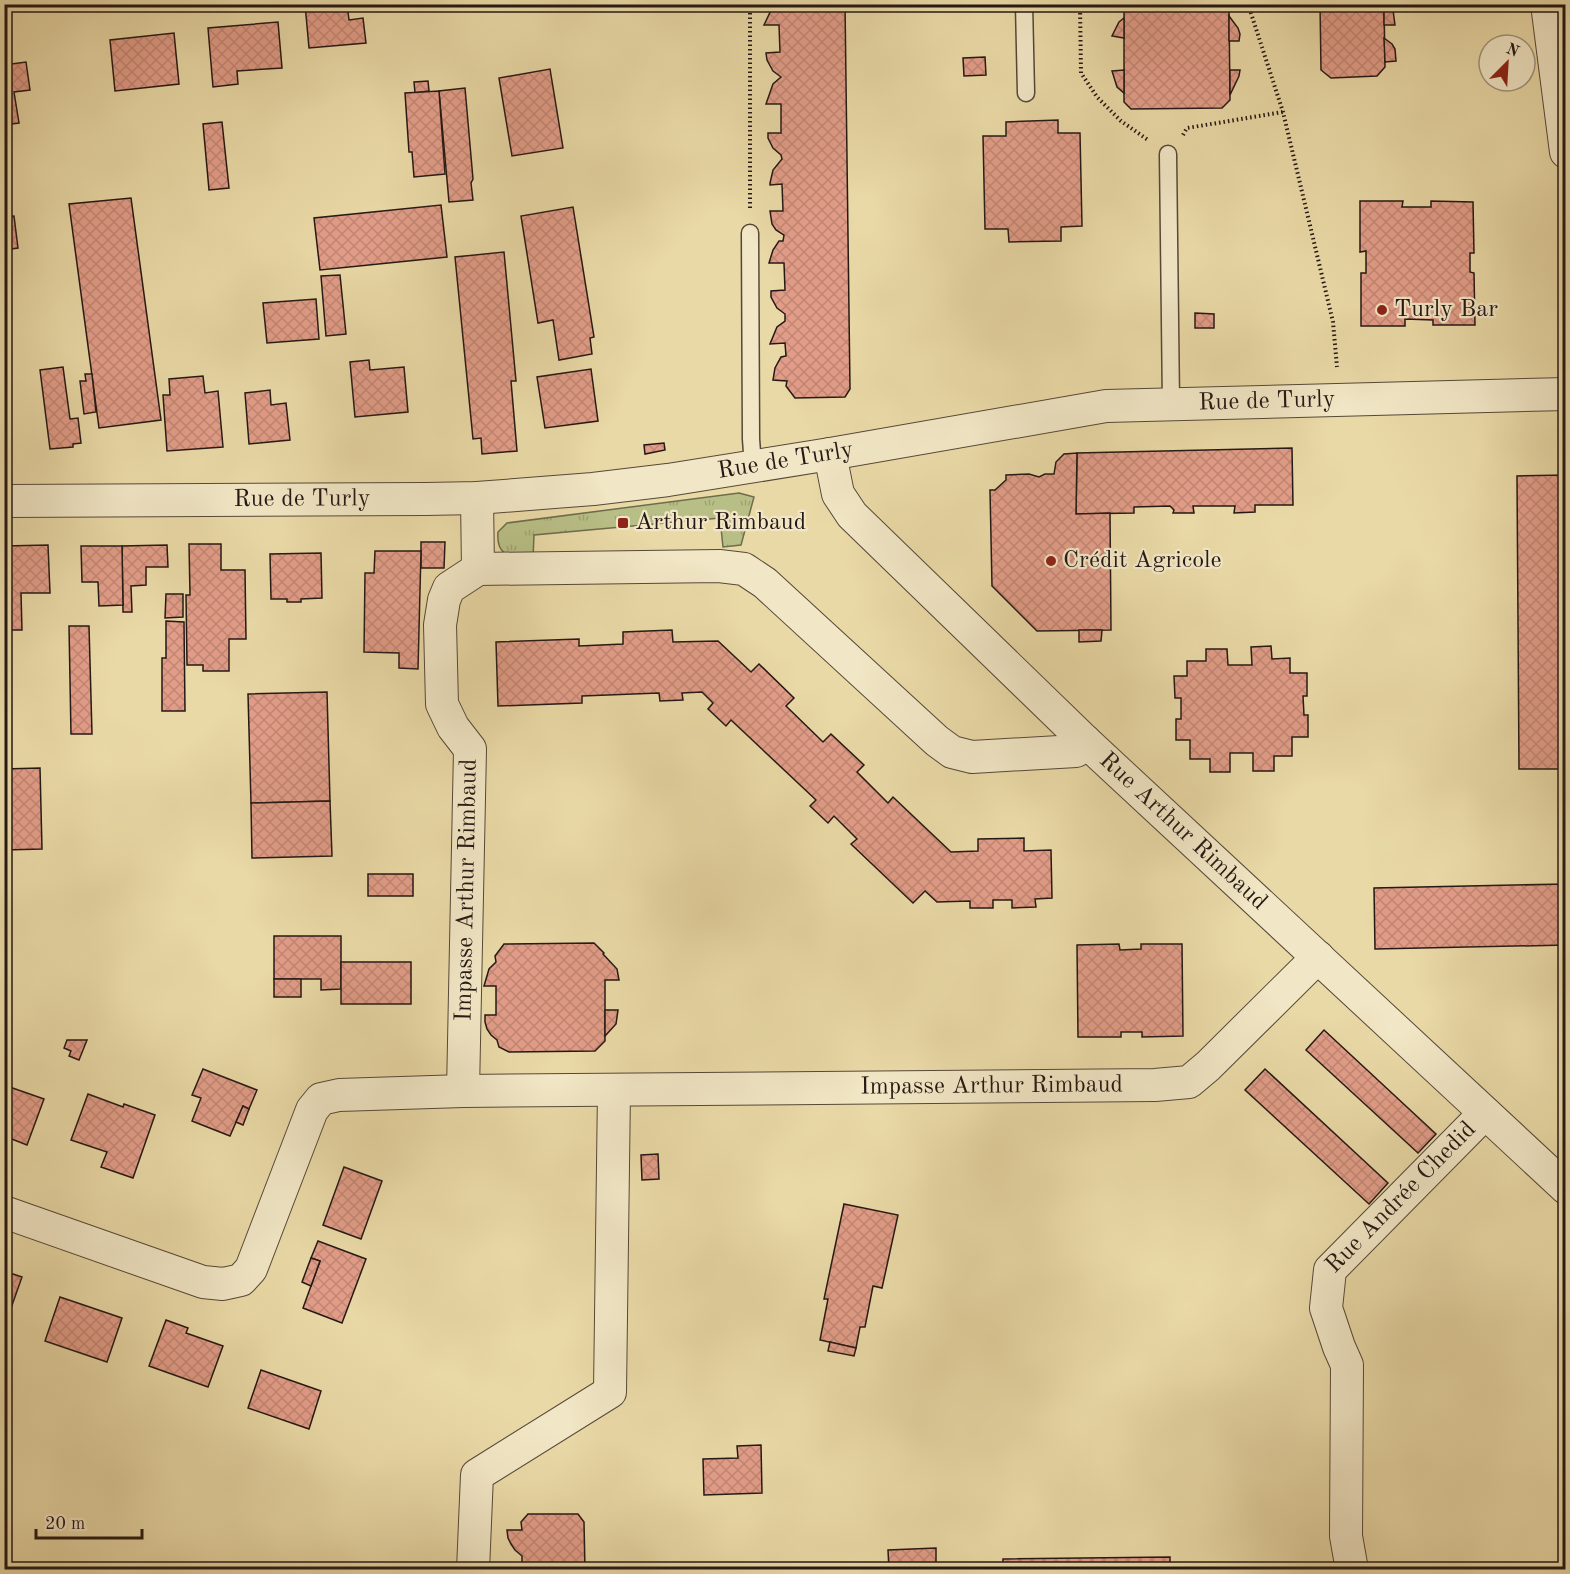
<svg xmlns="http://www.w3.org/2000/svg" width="1570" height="1574" viewBox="0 0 1570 1574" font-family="'Old Standard TT',serif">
<defs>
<pattern id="grass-tufts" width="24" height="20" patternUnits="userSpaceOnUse" patternTransform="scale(1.5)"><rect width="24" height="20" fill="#b8bf86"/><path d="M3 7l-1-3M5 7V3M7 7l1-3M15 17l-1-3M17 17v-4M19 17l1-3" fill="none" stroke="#9ea373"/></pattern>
<pattern id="building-cross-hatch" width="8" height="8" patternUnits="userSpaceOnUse" patternTransform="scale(1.5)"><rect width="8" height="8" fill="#e29d88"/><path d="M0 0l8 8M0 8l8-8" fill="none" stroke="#c28674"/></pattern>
</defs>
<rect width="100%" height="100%" fill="#e9d9a6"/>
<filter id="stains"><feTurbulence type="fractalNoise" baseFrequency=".00333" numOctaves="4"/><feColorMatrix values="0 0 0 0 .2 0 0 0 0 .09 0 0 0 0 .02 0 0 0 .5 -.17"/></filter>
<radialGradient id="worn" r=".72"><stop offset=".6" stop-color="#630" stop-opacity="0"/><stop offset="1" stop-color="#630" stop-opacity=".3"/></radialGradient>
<path fill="url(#grass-tufts)" stroke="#6e6c4d" stroke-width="1.5" d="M739,493l15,4 -13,48 -18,2 -3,-29 -186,17 -1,23c-21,-3 -37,1 -35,-26l9,-9z"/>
<g fill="url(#building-cross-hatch)" stroke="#251814" stroke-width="1.5">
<polygon points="305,4 347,4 349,20 363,18 366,43 309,48"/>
<polygon points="774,4 845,4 850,389 845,397 795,398 786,386 787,381 773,380 775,368 781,357 786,356 785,343 770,344 777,327 785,321 785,314 777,308 771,297 771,291 785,290 784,263 769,263 773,250 779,241 783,241 784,235 776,230 772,224 770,211 783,211 782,184 770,185 770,183 773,170 782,159 781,155 773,148 768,138 768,133 781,133 781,104 766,104 773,84 781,77 773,71 767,60 766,53 780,52 779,25 764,25"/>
<polygon points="1128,4 1226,4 1229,7 1230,100 1222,108 1131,109 1124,102 1124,9"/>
<polygon points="1320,4 1384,4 1385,67 1377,76 1331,78 1321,70"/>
<polygon points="1384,4 1389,4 1393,10 1395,25 1384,25"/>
<polygon points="1229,16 1238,28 1240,34 1239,41 1229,41"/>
<polygon points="1124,18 1124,38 1112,36 1119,22"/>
<polygon points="278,22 282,68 237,71 238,84 213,87 208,28"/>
<polygon points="174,33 179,84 115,91 110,40"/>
<polygon points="1384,38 1392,44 1395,49 1396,61 1385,62"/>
<polygon points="985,57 986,75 964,76 963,58"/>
<polygon points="26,62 30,90 14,92 19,123 4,125 4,65"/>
<polygon points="550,69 563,148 512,156 499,78"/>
<polygon points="1124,70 1124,93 1117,87 1112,71"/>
<polygon points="1230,70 1240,70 1239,76 1230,95"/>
<polygon points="428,81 429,91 415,93 414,82"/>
<polygon points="465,88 473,179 471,183 473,200 449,202 439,91"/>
<polygon points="439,91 445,174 414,177 412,152 409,152 405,93"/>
<polygon points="1058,120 1058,133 1080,133 1082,226 1061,227 1061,241 1009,242 1008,229 985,229 983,136 1006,136 1006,122"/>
<polygon points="222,122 229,188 209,190 203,124"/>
<polygon points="131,198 161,420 99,428 69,204"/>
<polygon points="1360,201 1403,201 1402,207 1431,207 1431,201 1473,202 1474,253 1470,253 1470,272 1474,273 1475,325 1433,325 1433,320 1405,319 1405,326 1361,326 1361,273 1366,273 1366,251 1360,252"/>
<polygon points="441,205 447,257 320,270 314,218"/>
<polygon points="573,207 594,337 590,338 592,354 559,360 553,320 538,323 521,216"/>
<polygon points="14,216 18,248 4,250 4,217"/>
<polygon points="504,252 516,381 511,381 517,451 482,454 481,438 473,439 455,257"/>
<polygon points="340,275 346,334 326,336 321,276"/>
<polygon points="316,299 319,339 267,343 263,303"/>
<polygon points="1195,313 1214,314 1214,328 1195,328"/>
<polygon points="369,360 370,370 404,367 408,412 355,417 350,362"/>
<polygon points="63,367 70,419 78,418 81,443 73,444 73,447 50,449 40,370"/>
<polygon points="591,369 598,421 545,428 537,377"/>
<polygon points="85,374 92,374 96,412 84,414 80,381 86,381"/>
<polygon points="203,376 205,393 218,391 223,447 167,451 163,395 170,395 169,379"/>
<polygon points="270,390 271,405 286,403 290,440 249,444 245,393"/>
<polygon points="664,443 665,450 645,454 644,445"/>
<polygon points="1292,448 1293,505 1255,505 1255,512 1234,513 1235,506 1193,506 1194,513 1173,513 1174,510 1170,506 1134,507 1134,513 1076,514 1077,453"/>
<polygon points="1077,453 1076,514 1110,513 1111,630 1037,631 992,586 990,490 995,490 1006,480 1006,475 1029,474 1039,477 1045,474 1054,474 1056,462 1064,454"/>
<polygon points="1566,475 1566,769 1519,769 1517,476"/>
<polygon points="421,542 445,542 444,568 421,568"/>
<polygon points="189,544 221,544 221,570 245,570 246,639 229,639 229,671 203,671 203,665 187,665 186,595 190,595"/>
<polygon points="48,545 50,593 21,593 22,630 4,630 4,546"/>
<polygon points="167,545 168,567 146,567 146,585 131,586 132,612 123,612 122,546"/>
<polygon points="81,546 122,546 123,605 99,606 98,582 82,582"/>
<polygon points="375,551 421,551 418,669 399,668 399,653 364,652 365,573 374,573"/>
<polygon points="321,553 322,598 301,599 301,602 287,602 287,599 271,599 270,554"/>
<polygon points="166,594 183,594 183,617 165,618"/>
<polygon points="166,621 184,622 185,711 162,711 162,658 166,658"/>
<polygon points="69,626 89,626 92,734 71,734"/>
<polygon points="672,630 673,642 718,641 751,672 759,664 794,698 786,706 823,742 831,734 864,765 857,772 888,803 893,797 951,852 978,851 978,839 1024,838 1024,851 1051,850 1052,898 1035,899 1036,907 1012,908 1012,900 993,900 993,908 970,908 970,901 937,902 925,891 913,903 851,844 857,839 834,816 828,823 810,806 816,800 731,720 726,726 708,709 713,703 702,692 682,693 683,700 660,701 659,693 582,696 582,703 498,706 496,642 579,639 579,646 623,644 623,632"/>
<polygon points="1079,630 1102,630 1101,641 1079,642"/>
<polygon points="1271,646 1272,659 1290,658 1290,673 1307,673 1307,696 1303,696 1304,715 1308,715 1308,737 1292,737 1292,756 1274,756 1274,771 1253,771 1253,753 1230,753 1230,772 1210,772 1210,759 1190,759 1190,740 1176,740 1176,719 1181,719 1181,698 1175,698 1174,676 1187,676 1187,661 1206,661 1206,649 1227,649 1228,665 1252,665 1251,647"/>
<polygon points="327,692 330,801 251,803 248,694"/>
<polygon points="40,768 42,849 4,850 4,769"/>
<polygon points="330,801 332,856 252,858 251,803"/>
<rect x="368" y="874" width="45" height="22"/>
<polygon points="1566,884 1566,945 1375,949 1374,888"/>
<polygon points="274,936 341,936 341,989 321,990 321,979 274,979"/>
<polygon points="594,943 604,953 603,954 617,969 619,980 605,980 605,1041 595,1051 509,1052 499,1047 497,1040 491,1035 487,1029 485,1022 485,1015 496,1015 496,986 484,986 489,969 496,962 495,956 504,944"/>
<polygon points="1119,944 1120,950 1141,949 1141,944 1182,944 1183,1036 1142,1037 1142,1032 1121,1032 1121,1037 1078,1037 1077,945"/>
<rect x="341" y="962" width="70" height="42"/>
<rect x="274" y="979" width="27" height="18"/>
<polygon points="605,1010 618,1010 616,1024 605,1036"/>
<polygon points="1324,1030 1436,1134 1418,1153 1306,1050"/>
<polygon points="67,1040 87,1040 79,1060 69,1056 71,1051 64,1048"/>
<polygon points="203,1069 257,1090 249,1109 243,1106 230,1136 192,1121 201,1098 192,1095"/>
<polygon points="1265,1069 1388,1183 1369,1204 1245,1090"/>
<polygon points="4,1085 44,1099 27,1145 4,1136"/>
<polygon points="88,1094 123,1107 124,1104 155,1115 133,1178 101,1167 107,1152 71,1140"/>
<polygon points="243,1106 249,1109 243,1125 236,1122"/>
<polygon points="658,1154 659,1179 642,1180 641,1155"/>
<polygon points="344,1167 382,1181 361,1239 323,1225"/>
<polygon points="844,1204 898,1215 882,1288 873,1286 865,1327 860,1327 856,1348 820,1340 828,1299 824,1299"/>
<polygon points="318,1241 366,1259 342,1323 303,1308 320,1261 311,1258"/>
<polygon points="311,1258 320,1261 311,1286 302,1282"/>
<polygon points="4,1271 22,1277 5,1325 4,1325"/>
<polygon points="60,1297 122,1318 107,1362 45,1341"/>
<polygon points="166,1320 188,1328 186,1333 223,1346 208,1387 149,1366"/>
<polygon points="1564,1335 1566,1336 1566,1385 1560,1384"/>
<polygon points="830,1342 856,1348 854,1356 828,1351"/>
<polygon points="261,1370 321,1391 309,1429 248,1408"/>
<polygon points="761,1445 762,1493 704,1495 703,1459 738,1458 737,1446"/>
<polygon points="528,1514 578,1514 584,1522 585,1570 509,1570 522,1569 522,1556 515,1550 511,1544 508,1538 507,1530 522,1530 521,1522"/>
<polygon points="936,1548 936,1570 889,1570 888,1550"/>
<polygon points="1170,1557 1170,1570 1003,1570 1003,1559"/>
</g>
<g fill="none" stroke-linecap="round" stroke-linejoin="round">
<g stroke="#564838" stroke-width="19">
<g id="service">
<polyline points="1024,4 1026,93"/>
<polyline points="1168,154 1171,404"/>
<polyline points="750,233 751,439 753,466"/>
</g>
</g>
<g stroke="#564838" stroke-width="34">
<g id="minor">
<polyline points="1547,4 1566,152"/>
<path id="s1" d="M830,454l8,40 14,21 233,226 481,447"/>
<path id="s2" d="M4,501l422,-2 51,-1 116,-9 75,-9 162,-26 276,-48 460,-12"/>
<polyline points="478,569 719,566 744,569 765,583 937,741 952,752 972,757 1076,751 1085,741"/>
<path id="s3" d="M463,1091l7,-342 -17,-22 -11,-23 -2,-79 4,-25 5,-12 29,-19 -1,-71"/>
<path id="s4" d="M4,1212l199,70 20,2 18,-4 10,-11 61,-159 9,-11 18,-4 124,-4 692,-6 34,-3 19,-16 110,-109"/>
<polyline points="473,1570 477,1475 610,1392 614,1090"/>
<path id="s5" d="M1352,1570l-6,-34 1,-171 -8,-18 -13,-39 4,-38 155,-157"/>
</g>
</g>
<g stroke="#251814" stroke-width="4" stroke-dasharray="1.5 3" stroke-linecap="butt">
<polyline points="750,4 750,208"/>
<polyline points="1080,4 1081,73 1097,97 1121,121 1148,140"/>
<polyline points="1248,4 1283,112 1333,322 1337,367"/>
<polyline points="1183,135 1187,128 1283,112"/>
</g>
<use href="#service" stroke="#f1e6c5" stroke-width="16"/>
<use href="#minor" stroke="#f1e6c5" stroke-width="32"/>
</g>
<g fill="#8f2418" stroke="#f1e6c5" stroke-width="2">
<circle cx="1382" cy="310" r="6"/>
<rect x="617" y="517" width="12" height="12" rx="3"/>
<circle cx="1051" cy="561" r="6"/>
</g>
<g text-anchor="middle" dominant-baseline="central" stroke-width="4.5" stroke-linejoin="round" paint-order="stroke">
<g font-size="24" fill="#251814" stroke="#f1e6c5" text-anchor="start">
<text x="1394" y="310">Turly Bar</text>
<text x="635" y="523">Arthur Rimbaud</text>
<text x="1063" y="561">Crédit Agricole</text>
</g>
<g font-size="24" fill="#251814" stroke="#f1e6c5">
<text stroke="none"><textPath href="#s2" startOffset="1270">Rue de Turly</textPath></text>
<text stroke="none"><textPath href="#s2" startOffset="784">Rue de Turly</textPath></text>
<text stroke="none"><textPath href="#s2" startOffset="298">Rue de Turly</textPath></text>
<text stroke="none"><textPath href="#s1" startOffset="524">Rue Arthur Rimbaud</textPath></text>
<text stroke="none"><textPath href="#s3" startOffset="201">Impasse Arthur Rimbaud</textPath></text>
<text stroke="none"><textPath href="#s4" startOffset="1120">Impasse Arthur Rimbaud</textPath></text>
<text stroke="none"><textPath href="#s5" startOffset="406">Rue Andrée Chedid</textPath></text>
</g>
</g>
<rect width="1570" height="1574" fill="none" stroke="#e9d9a6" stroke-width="24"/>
<rect x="6" y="6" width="1558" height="1562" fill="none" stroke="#251814" stroke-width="3"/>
<rect x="12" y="12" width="1546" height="1550" fill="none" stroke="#251814" stroke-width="1.5"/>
<g transform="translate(1507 63) rotate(24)"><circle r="28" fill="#f1e6c5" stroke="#9f947e" stroke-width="1.5"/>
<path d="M0-4.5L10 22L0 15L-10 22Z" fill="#8f2418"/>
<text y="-9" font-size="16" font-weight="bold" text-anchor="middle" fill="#251814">N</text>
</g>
<path d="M36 1529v9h106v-9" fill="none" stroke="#251814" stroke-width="3"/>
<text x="45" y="1529" font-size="18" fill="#251814" stroke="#f1e6c5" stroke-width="4.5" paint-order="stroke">20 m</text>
<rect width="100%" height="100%" filter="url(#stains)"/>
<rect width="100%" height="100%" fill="url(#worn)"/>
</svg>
